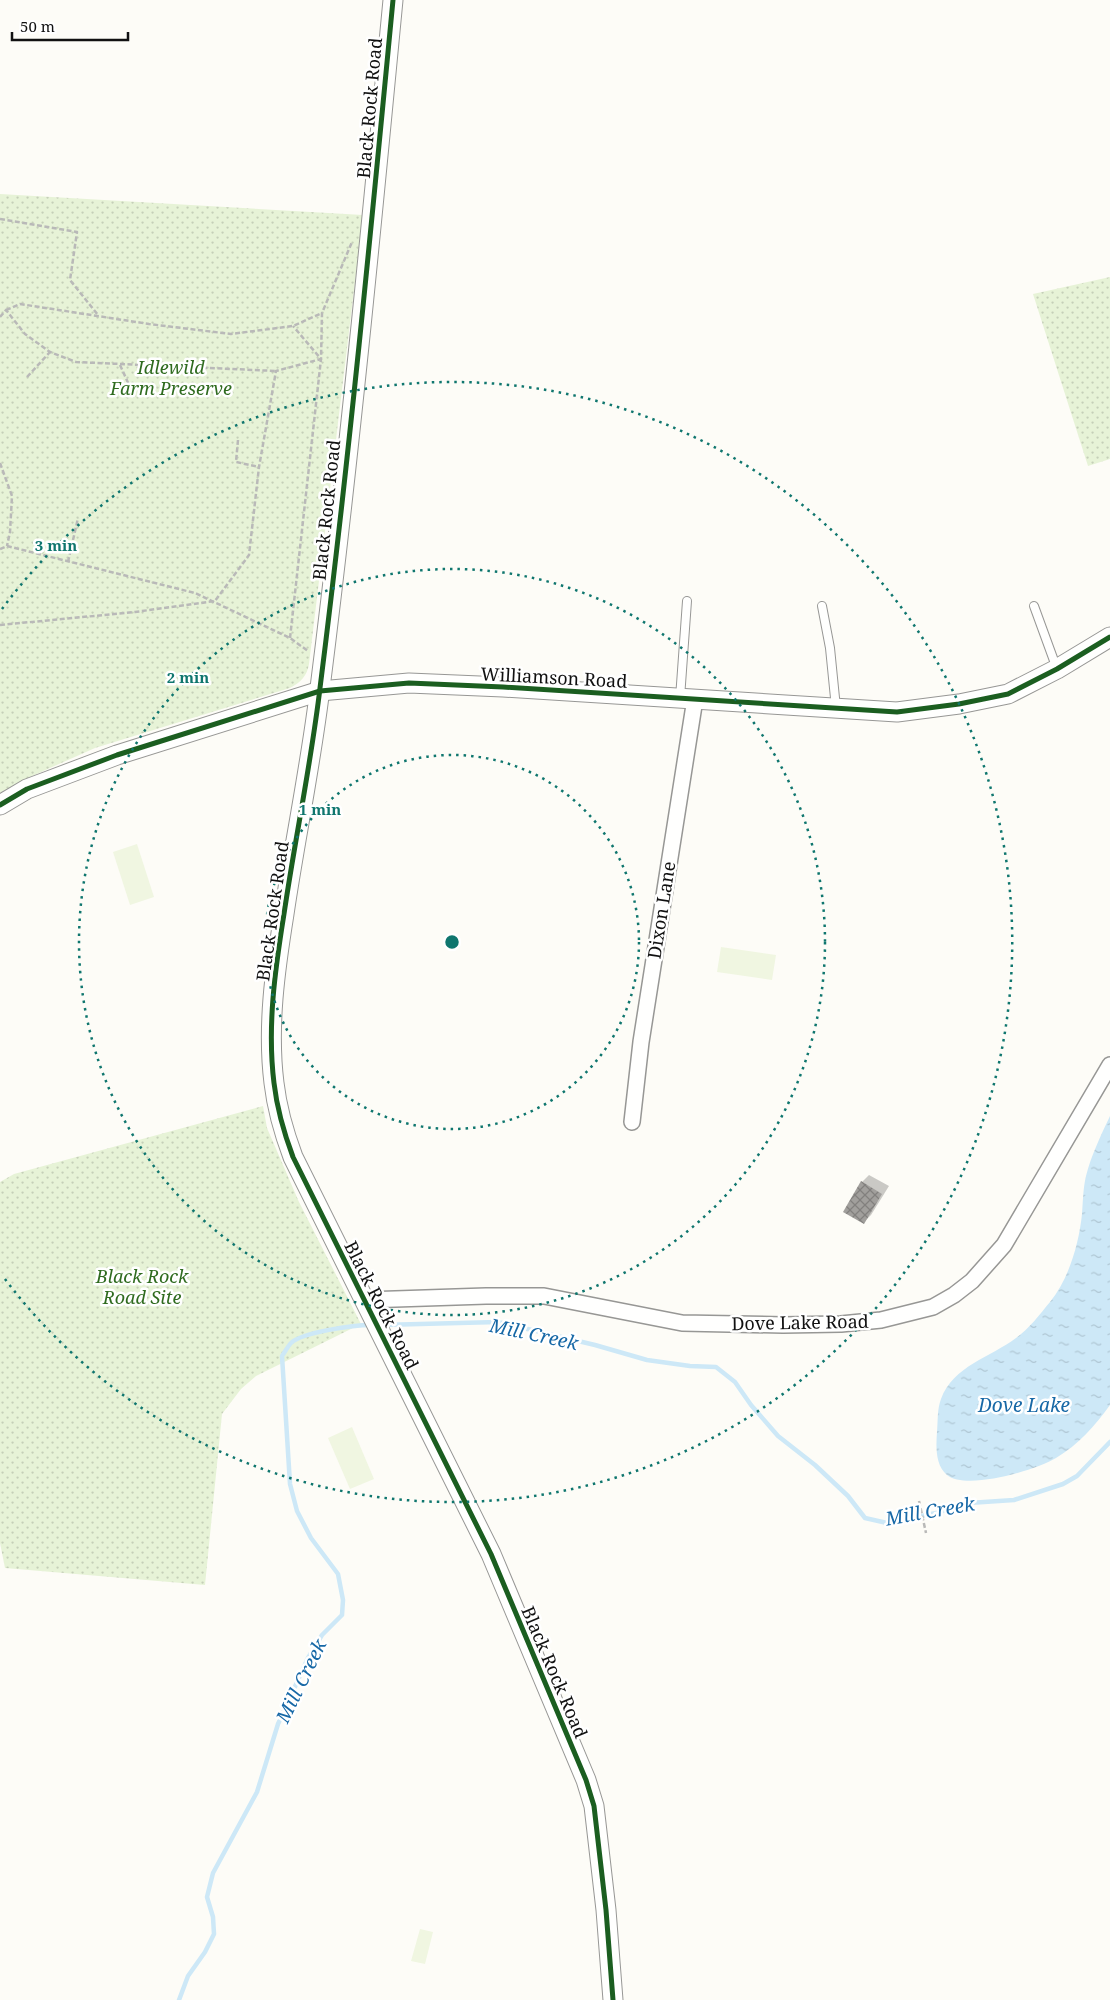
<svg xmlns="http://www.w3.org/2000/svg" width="1110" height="2000" viewBox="0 0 1110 2000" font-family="'Noto Serif',serif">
<defs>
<pattern id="park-dots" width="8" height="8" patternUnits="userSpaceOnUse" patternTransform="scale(1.25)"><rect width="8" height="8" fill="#e7f3d7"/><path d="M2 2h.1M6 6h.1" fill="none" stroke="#c5cfb8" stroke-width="1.8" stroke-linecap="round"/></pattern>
<pattern id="water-ripples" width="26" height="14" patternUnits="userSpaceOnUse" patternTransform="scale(1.25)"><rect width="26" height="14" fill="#cde8f7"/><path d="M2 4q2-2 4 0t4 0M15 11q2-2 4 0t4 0" fill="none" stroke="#afc6d3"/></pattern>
<pattern id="building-cross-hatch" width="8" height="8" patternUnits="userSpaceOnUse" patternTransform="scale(1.25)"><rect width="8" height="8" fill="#a19f9c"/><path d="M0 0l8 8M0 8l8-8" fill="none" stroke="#82807e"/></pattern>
</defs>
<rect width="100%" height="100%" fill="#fdfcf7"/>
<g fill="url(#park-dots)">
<path d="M0,194l363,21 -54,449c-2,12 -8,18 -19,24l-195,60 -63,28 -32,17z"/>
<polygon points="1110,277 1110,459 1088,466 1033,294"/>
<polygon points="263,1106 267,1128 299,1202 361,1324 256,1376 241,1389 222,1414 205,1585 5,1568 0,1543 0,1182 14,1174"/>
</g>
<g fill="#f0f6e1">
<polygon points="137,844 154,897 130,905 113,852"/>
<polygon points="721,947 776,955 772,980 717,972"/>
<polygon points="352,1427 374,1479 350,1489 328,1438"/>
<polygon points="420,1929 433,1932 425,1964 411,1961"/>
</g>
<path fill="url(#water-ripples)" d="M1110,1116v289c-15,21 -32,40 -54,53 -20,12 -89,33 -109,17 -12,-10 -11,-29 -10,-43 1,-10 0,-23 4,-33 12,-33 50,-42 75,-61 13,-9 24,-24 34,-36 19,-23 29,-59 32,-88 1,-13 1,-25 4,-38 5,-20 15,-41 24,-60z"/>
<polygon fill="#0003" points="869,1175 889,1186 871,1215 864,1222 862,1182"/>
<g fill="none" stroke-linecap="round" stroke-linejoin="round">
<g stroke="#cde8f7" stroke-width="4.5">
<polyline points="381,1325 498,1322 595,1345 647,1360 690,1366 716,1367 735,1382 751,1405 778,1436 815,1465 848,1496 865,1518 887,1523 936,1513 969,1503 1014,1500 1063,1484 1077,1476 1110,1442"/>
<path d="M179,2000l9,-24 17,-24 9,-18 -1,-17 -6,-20 6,-24 44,-81 21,-68 30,-66 14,-23 20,-20 1,-15 -5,-26 -27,-36 -14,-27 -7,-27 -8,-128c3,-4 6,-10 9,-13 11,-11 64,-18 80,-18"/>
</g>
</g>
<polygon fill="url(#building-cross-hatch)" points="861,1181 882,1194 864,1224 843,1212"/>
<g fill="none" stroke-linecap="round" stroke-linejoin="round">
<g stroke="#979795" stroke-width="10">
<g id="service">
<polyline points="822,606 830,648 836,708"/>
<polyline points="1034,606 1057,669"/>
<polyline points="680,698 687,601"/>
</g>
</g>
<g stroke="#979795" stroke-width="18">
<g id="minor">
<polyline points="632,1122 641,1042 695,699"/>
<polyline points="365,1300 486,1296 544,1296 682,1323 783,1325 841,1324 881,1320 933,1307 954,1295 972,1281 1004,1245 1110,1065"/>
</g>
</g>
<g stroke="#979795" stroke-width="21">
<g id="tertiary">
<path d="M393,0c-22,230 -44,459 -73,688 -9,76 -25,151 -36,226 -9,56 -17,113 -10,169 3,26 10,50 19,74l198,397 95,226 8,26 12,104 7,90"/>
<polyline points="0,805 27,789 117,755 320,691 409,683 503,687 897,712 959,704 1008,694 1057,669 1110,637"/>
</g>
</g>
<g stroke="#b9b9b8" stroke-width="2.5" stroke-dasharray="5 2.5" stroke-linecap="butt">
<polyline points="0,219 77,232 70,280 98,315"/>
<polyline points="6,310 20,304 149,324 231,334 293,326 322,313"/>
<polyline points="0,317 6,310 25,334 50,352 76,362 276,371"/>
<polyline points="120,365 135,398"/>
<polyline points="27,377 50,352"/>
<polyline points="238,440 236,462 259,467"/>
<polyline points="0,463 12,496 10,532 7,546"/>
<polyline points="0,549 7,546 195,593 290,638 308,651"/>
<polyline points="68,562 78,518"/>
<polyline points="0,625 135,612 215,601 249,555 259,467 276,371 321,359 293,326"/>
<polyline points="290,638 321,359 322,313 352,242"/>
<polyline points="919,1501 926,1533"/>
</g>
<use href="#service" stroke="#fffffe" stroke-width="8"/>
<use href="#minor" stroke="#fffffe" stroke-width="15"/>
<use href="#tertiary" stroke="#fffffe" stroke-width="19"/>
<g stroke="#fff" stroke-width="8">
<g id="cycleway">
<path d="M393,0c-22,230 -44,459 -73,688 -9,76 -25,151 -36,226 -9,56 -17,113 -10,169 3,26 10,50 19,74l198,397 95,226 8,26 12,104 7,90"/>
<polyline points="0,805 27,789 117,755 320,691 409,683 503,687 897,712 959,704 1008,694 1057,669 1110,637"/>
</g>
</g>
<use href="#cycleway" stroke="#1b5e20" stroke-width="5"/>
</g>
<g fill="none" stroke="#0f766e" stroke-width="2.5" stroke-dasharray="2.5 5">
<circle cx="452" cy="942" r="187"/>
<circle cx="452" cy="942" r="373"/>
<path d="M2 609A560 560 0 1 1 2 1275"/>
</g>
<g text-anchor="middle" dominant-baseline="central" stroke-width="5" stroke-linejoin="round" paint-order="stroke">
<g font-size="18" fill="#111" stroke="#fff">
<text transform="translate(369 108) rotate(-85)">Black Rock Road</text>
<text transform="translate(326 510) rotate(-84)">Black Rock Road</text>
<text transform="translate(554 677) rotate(3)">Williamson Road</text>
<text transform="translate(661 910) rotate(-81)">Dixon Lane</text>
<text transform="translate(272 911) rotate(-82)">Black Rock Road</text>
<text transform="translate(382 1305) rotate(63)">Black Rock Road</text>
<text transform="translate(800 1322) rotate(-1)">Dove Lake Road</text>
<text transform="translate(555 1672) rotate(67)">Black Rock Road</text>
</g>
<g font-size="18" font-style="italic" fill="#2f6b1f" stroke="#fff">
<text x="171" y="367">Idlewild<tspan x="171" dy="21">Farm Preserve</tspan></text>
<text x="142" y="1276">Black Rock<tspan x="142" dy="21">Road Site</tspan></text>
</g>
<g font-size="19" font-style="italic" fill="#1768a6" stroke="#fff">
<text transform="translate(534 1334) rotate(12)">Mill Creek</text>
<text x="1024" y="1405">Dove Lake</text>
<text transform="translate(930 1511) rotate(-10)">Mill Creek</text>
<text transform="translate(301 1681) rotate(-64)">Mill Creek</text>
</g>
</g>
<circle cx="452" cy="942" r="8" fill="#0f766e" stroke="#fff" stroke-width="2.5"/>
<g font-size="15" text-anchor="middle" font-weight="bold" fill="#0f766e" stroke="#fff" stroke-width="5" stroke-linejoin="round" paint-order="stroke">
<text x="56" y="551">3 min</text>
<text x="188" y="683">2 min</text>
<text x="320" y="815">1 min</text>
</g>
<path d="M12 32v8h116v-8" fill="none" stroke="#111111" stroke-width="2.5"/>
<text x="20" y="32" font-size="15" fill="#111111" stroke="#ffffff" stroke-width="4" paint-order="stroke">50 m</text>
</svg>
